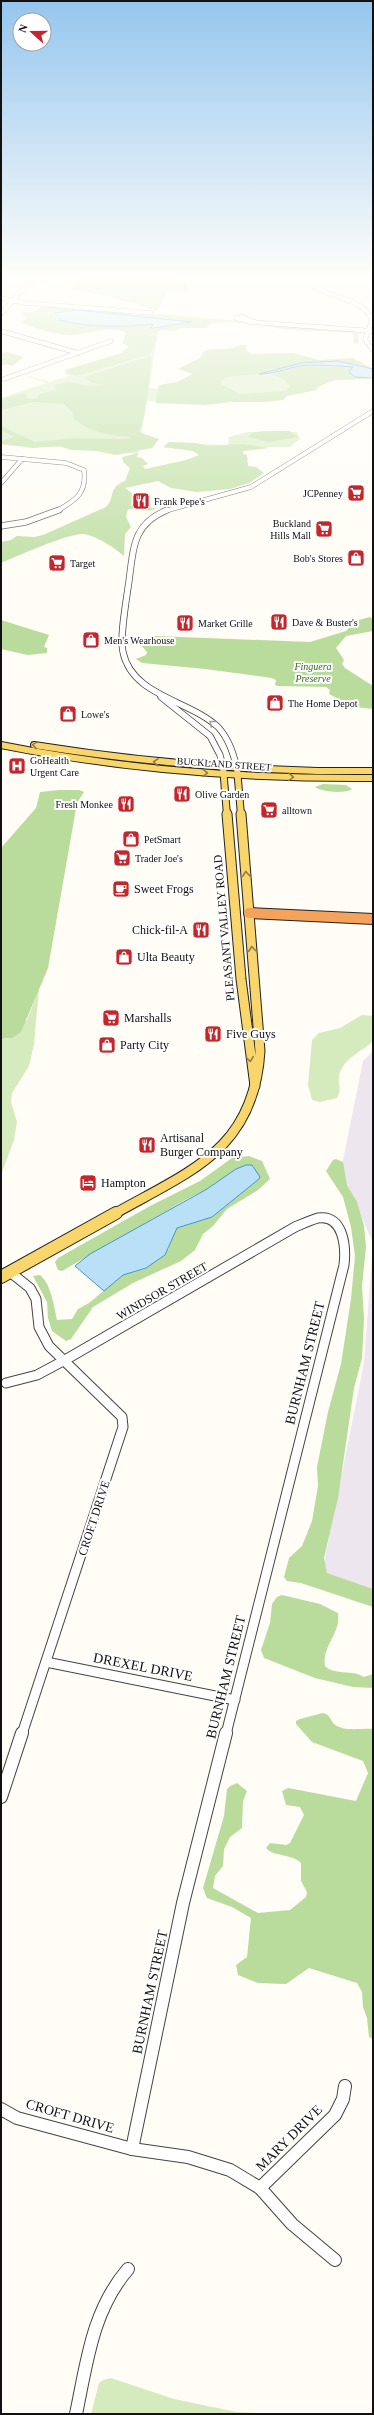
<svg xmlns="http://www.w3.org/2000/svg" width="374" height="2415" viewBox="0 0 374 2415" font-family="'Times New Roman',serif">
<rect width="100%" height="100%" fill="#fffdf5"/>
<polygon fill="#eee6ef" points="373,1051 373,1590 322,1573 364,1363 373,1243 341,1170 363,1061"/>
<g fill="#d5ebbd">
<polygon points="161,313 149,388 166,389 240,352 264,357 355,364 359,368 340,379 293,392 198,401 147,401 138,454 1,442 1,398 46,383 22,374 50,382 135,354 135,328 55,324 141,314 151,316"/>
<polygon points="247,432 297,432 300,439 290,447 236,447 237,458 248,458 246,463 208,458 197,448 164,448 170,443 228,445 229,437"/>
<polygon points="39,989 34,1044 29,1066 12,1093 11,1102 17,1122 14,1140 1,1175 1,1039 8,1039 27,1020"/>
<path d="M362,1015l11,1v25c-12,12 -31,17 -34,36 -1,10 3,11 -2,21l-17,4 -8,-2 -4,-15 4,-45 7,-7 21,-5z"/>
<polygon points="111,2378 174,2399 237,2412 271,2414 91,2414 99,2383 103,2380"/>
</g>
<g fill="#b9dc9c" fill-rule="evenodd">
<polygon points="84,278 187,278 188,291 168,291 157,312 134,303 68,288"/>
<path d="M45,305l102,11 13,-2 183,16 15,3 1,10 -6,1 1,-8 -2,-3c-25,-3 -51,-1 -75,-5 -21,-4 -46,-9 -67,-4l-3,4h-27l-6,3 -11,-1 -13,4 7,4 -6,16 -74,22 -11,-2 -1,-4 56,-17 8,-6 -7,-4 4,-10c-16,-9 -39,2 -56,2 -14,0 -36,-7 -48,-12l5,-6 -6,-4 15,-2zM76,310l116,12 -39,6 -3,-1 3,-2 -1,-1c-29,3 -63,4 -92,-4l-4,-6z"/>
<path d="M240,345h7l-2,3 5,6 43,-1 26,7 34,-2 20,11c-12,-1 -24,-6 -36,-8 -27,-2 -51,8 -77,13 -14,3 -25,-1 -39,6v4l19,10 45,-3 5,-4 -5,-7 -13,-6 29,-8 51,1 1,2 -4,2 4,5 20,3 -39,1 -16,7 -1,3 -30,6 -4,4 -17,2h-35l-26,3 -49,-2 3,-18 18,-3 16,-8 -15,-5 22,-11 3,-6c12,-6 26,0 37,-7z"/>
<polygon points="7,352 23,357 13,366 6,364 1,365 1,353"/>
<path d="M148,357h4c-3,23 -5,55 -13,75l20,7 -7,9 -36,7 -20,-4 -25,-1 -11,-4 -27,2 -32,-4v-3l13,-4 -13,-7v-4l34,16 41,-4 51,1 3,-2c-23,-2 -39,-4 -57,-19v-5l-9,-9 -30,-2 -33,8v-11l23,-6 2,1 2,5 9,-1 2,-4 17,-4 -2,-5 13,-3 23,4 16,-1 -14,-2 -9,-6z"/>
<polygon points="268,431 289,431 298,437 269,442 248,437 254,432"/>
<path d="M169,442l27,1 13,3 34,-2 26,4 -26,3v3l4,1 1,11 8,1 8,6 -15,10 -19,6 -33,3 -26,-4 -13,-7 -33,7 7,5 -1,13 26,2 -8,3 -5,-3 -16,1 -2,8 5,10 -6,7 -1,22c-9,-8 -27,-20 -40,-22 -16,-1 -66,22 -83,29v-21l10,-2 6,-4 17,1 9,-2 63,-28c10,-10 1,-19 19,-26l5,-13 -7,-6 -1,-5 17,-4 -2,4 5,1 6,6 -5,2 2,3 41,-9 13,-5 -6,-4 -30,-4z"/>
<polygon points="370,617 373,619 373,631 346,636 336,648 344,660 342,664 345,668 373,686 373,709 346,706 344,702 329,694 330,690 326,687 277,686 275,685 276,680 272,678 205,669 142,663 136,659 146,655 147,652 141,645 155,636 310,642 346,631 355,621"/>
<polygon points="1,620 49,635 44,647 47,648 47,653 28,655 1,649"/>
<path d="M323,784l23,1 6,4c-6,5 -31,3 -37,-2z"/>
<polygon points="59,790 79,790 84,792 77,803 48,968 21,1032 12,1038 1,1039 1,848 36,808 40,792"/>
<path d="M249,1156l13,5 8,18 -12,11 -31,19 -14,17 -10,8 -8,16 -14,11 -48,22 -40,24 -22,32 -5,2 -14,-10 -4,-13 -1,-16 -14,-26 7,-1c11,9 14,31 17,45l15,-1 6,-10 11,-6 34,-28 23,-7 22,-18 6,-18 4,-5 34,-10 47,-38 -6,-14 -17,4 -29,20 -20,10 -125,72 -4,-1 -3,-8 3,-4 92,-52 50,-25 32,-23z"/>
<polygon points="336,1159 343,1162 347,1185 357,1202 364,1226 366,1247 362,1286 364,1319 362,1358 354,1388 338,1498 324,1558 327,1573 373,1589 373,1607 301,1583 287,1581 284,1577 289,1558 302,1546 312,1521 318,1486 317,1467 328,1412 341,1364 351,1299 355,1256 351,1227 343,1197 326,1171 333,1160"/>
<path d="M282,1595l38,9 18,9c3,21 -16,32 -13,53 10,10 27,3 39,11l9,-3v14l-20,-1 -38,-9 -51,-20 -3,-8 9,-27 2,-19 5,-7z"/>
<path d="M323,1713c7,2 7,6 11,11 9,8 28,4 39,5v310l-4,-2 -2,-19 -4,-11 -1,-15 -5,-9 -48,-15 -23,16 -28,-1 -20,-8 -2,-10 11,-8 4,-39 -19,-11 -25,-9 -4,-10 21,-72 3,-27 3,-3 7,-3 10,8 -4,10 -1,27 -12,9 -6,12 -1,17 -8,10 -2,12 45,25 32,-3 16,-13 1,-5 -6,-11v-18c-10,-10 -28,-6 -35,-15l4,-5 16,2 4,-2 14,-28 -4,-8 -14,-2 -4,-14 6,-3 68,13 12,-28 -5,-12 -51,-19 -16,-18v-3l4,-2z"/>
</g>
<g fill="#b9e0f7" stroke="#3f96cf">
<path d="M76,310l116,12 -39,6h-3l3,-3 -1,-1c-29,3 -63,4 -92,-4l-1,-4 -4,-3z"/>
<path d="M338,361l35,8v9l-18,-1 -6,-5 4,-5c-12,-1 -43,-3 -54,-1 -14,3 -26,8 -40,8l42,-11z"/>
<polygon points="246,1165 252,1165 260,1177 259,1179 212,1217 177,1228 165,1255 146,1268 123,1275 104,1291 75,1266 90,1254 207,1189 236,1169"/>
</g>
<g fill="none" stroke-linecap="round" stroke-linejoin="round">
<g stroke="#444" stroke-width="5">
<g id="minor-far3">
<path d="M309,278l1,6c18,14 53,13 62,36l-7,20 8,10"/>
<polyline points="1,298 25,303 151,313"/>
<polyline points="1,314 24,288 47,278"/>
<polyline points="255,322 243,317 236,318 250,322 373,331"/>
<polyline points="1,331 78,353"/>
<polyline points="1,380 111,341"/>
<path d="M1,457l65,6 18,7c3,23 -8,30 -27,41"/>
<polyline points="2,482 22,459"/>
<polyline points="165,511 251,487 373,411"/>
</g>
</g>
<g stroke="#444" stroke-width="7">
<g id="minor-far2">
<path d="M167,510c-31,13 -33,32 -37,63 -2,20 -11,62 -7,79 9,44 66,48 95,75 11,12 15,26 19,41"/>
<polyline points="1,526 26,522 59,510"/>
<polyline points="161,697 210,736 220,755 223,767"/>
</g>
</g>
<g stroke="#444" stroke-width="11">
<g id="minor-far1">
<polyline points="10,1272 30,1288 36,1299 39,1327 49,1346 122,1417 123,1427 22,1734"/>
<path d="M6,1383l31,-8 28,-15 230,-133c7,-3 16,-7 23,-9 26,-4 28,30 26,47l-118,469"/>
<polyline points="46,1662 235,1700"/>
</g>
</g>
<g stroke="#444" stroke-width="14">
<g id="minor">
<polyline points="1,1797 22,1733"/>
<polyline points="1,2109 17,2118 132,2149 188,2157 230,2170 260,2188 292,2224 335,2260"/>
<polyline points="132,2149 183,1903 226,1733"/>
<polyline points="260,2188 335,2115 343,2099 345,2086"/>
<path d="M76,2414c11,-52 16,-103 52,-145"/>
</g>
</g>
<g stroke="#222" stroke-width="8">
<g id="major-far2">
<path d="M1,745c123,25 246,34 372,33"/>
<path d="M34,745c113,18 225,27 339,26"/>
<polyline points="223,767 227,815"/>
<polyline points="237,768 241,815"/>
</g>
</g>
<g stroke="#222" stroke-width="11">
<g id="major-far1">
<polyline points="227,814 241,979 255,1086"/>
<path d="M114,1214c76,-43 140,-64 146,-163l-19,-237"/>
</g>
</g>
<g stroke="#222" stroke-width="14">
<polyline id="major" points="1,1277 116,1213"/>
</g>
<g stroke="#222" stroke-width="12">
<polyline id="highway" points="249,913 373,919"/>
</g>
<use href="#minor-far3" stroke="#fff" stroke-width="4"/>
<use href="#minor-far2" stroke="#fff" stroke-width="5.5"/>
<use href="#minor-far1" stroke="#fff" stroke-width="9"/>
<use href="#minor" stroke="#fff" stroke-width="12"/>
<use href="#major-far2" stroke="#f9d66b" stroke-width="6"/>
<use href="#major-far1" stroke="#f9d66b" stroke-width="9"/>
<use href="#major" stroke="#f9d66b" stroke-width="12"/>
<use href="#highway" stroke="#f5a25d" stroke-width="10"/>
</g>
<defs><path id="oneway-chevron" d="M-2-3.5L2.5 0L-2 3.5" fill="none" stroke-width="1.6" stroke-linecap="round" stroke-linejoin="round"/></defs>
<use stroke="#a0a0a0" href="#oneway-chevron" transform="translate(212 723) rotate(-141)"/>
<g stroke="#917d42">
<use href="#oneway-chevron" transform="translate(35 745) rotate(-171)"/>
<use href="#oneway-chevron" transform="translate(156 762) rotate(-175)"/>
<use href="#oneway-chevron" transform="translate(205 773) rotate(4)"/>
<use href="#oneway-chevron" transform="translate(291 777) rotate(2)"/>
<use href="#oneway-chevron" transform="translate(246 874) rotate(-95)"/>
<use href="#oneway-chevron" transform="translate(252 949) rotate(-95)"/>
<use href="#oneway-chevron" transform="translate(250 1059) rotate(83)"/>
</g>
<linearGradient id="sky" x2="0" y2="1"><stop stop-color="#95c6ee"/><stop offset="0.45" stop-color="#fffefa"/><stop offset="1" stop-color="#fffefa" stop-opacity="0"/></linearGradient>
<rect width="374" height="616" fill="url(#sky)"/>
<defs>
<g id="supermarket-square" transform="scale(0.9)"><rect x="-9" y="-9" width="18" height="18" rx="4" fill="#c4262e" stroke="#fff"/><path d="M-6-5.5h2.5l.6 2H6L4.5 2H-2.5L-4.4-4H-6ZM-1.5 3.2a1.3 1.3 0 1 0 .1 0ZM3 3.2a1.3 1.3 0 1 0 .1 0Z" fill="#fff"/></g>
<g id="restaurant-square" transform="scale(0.9)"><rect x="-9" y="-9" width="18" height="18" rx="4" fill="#c4262e" stroke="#fff"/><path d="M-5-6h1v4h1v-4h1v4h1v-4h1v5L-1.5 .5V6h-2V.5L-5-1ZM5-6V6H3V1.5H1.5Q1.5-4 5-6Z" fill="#fff"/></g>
<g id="shop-square" transform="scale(0.9)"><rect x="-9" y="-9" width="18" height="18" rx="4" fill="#c4262e" stroke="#fff"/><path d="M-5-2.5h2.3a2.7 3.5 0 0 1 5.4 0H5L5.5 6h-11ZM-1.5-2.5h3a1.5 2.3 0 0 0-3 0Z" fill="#fff"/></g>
<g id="hospital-square" transform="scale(0.9)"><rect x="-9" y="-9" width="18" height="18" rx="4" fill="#c4262e" stroke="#fff"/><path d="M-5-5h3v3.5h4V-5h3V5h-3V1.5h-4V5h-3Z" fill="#fff"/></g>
<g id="cafe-square" transform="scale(0.9)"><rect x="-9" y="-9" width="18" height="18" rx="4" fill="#c4262e" stroke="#fff"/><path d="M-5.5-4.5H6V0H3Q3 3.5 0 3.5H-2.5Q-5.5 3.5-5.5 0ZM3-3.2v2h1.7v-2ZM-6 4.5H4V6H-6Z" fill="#fff"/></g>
<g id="hotel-square" transform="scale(0.9)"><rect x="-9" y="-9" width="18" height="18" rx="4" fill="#c4262e" stroke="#fff"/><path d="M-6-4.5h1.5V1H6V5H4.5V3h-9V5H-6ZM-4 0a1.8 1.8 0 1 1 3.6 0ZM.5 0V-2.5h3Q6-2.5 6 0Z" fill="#fff"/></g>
</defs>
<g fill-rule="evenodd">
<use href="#supermarket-square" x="356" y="493"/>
<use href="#restaurant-square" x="141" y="501"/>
<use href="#supermarket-square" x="324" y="529"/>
<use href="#shop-square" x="356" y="558"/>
<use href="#supermarket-square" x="57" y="563"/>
<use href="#restaurant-square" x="279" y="622"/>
<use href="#restaurant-square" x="185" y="623"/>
<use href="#shop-square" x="91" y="640"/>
<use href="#shop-square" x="275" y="703"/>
<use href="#shop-square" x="68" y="714"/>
<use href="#hospital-square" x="17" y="766"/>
<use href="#restaurant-square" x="182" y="794"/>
<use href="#restaurant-square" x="126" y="804"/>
<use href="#supermarket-square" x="269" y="810"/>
<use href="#shop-square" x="131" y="839"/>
<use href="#supermarket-square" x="122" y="858"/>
<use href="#cafe-square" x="121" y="889"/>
<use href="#restaurant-square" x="201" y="930"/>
<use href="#shop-square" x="124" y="957"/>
<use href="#supermarket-square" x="111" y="1018"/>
<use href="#restaurant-square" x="213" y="1034"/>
<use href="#shop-square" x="107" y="1045"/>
<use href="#restaurant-square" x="147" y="1145"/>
<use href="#hotel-square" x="88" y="1183"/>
</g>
<g text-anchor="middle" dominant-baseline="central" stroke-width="4" stroke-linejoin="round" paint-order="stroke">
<g font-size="10" fill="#111" stroke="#fff" text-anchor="start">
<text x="343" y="493" text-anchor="end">JCPenney</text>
<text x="154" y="501">Frank Pepe's</text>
<text x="311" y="523" text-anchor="end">Buckland<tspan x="311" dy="12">Hills Mall</tspan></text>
<text x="343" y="558" text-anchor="end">Bob's Stores</text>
<text x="70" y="563">Target</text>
<text x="292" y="622">Dave &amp; Buster's</text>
<text x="198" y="623">Market Grille</text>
<text x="104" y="640">Men's Wearhouse</text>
<text x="288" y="703">The Home Depot</text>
<text x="81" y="714">Lowe's</text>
<text x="30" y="760">GoHealth<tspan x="30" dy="12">Urgent Care</tspan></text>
<text x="195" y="794">Olive Garden</text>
<text x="113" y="804" text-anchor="end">Fresh Monkee</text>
<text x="282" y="810">alltown</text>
<text x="144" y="839">PetSmart</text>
<text x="135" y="858">Trader Joe's</text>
</g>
<g font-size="10" font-style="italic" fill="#2f6b1f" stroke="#fff">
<text x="313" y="666">Finguera<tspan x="313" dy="12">Preserve</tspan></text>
</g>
<g font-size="10" fill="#111" stroke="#fff">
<text transform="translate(224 764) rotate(4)">BUCKLAND STREET</text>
</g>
<g font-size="12" fill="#111" stroke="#fff" text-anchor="start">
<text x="134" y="889">Sweet Frogs</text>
<text x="188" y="930" text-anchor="end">Chick-fil-A</text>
<text x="137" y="957">Ulta Beauty</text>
<text x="124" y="1018">Marshalls</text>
<text x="226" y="1034">Five Guys</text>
<text x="120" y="1045">Party City</text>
<text x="160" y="1138">Artisanal<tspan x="160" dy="14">Burger Company</tspan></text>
<text x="101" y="1183">Hampton</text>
</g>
<g font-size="12" fill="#111" stroke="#fff">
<text transform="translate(224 928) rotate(-95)">PLEASANT VALLEY ROAD</text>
<text transform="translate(162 1291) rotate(-30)">WINDSOR STREET</text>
<text transform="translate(94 1518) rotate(-72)">CROFT DRIVE</text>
</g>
<g font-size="14" fill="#111" stroke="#fff">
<text transform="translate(305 1363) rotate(-76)">BURNHAM STREET</text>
<text transform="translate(143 1667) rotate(11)">DREXEL DRIVE</text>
<text transform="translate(226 1677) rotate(-76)">BURNHAM STREET</text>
<text transform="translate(150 1992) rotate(-78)">BURNHAM STREET</text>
<text transform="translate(70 2116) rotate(16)">CROFT DRIVE</text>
<text transform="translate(289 2138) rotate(-45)">MARY DRIVE</text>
</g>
</g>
<rect width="374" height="2415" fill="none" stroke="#111111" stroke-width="4"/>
<g transform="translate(32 32) rotate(291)"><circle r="19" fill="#ffffff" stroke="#a0a0a0"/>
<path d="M0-3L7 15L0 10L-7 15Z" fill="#c4262e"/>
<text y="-6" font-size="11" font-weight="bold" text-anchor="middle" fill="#111111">N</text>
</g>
</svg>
